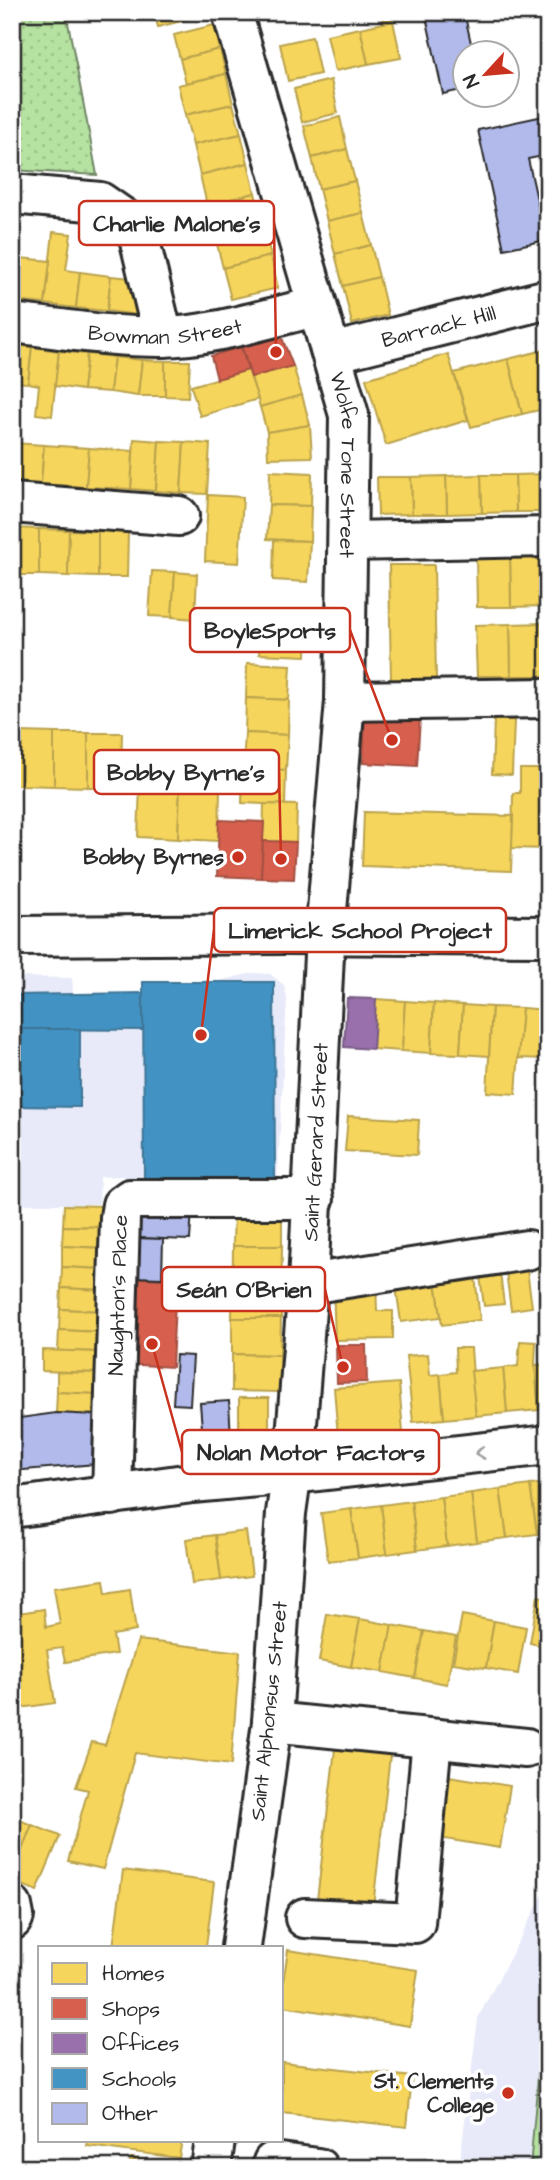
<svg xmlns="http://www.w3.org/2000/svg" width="560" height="2180" viewBox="0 0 560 2180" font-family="'Architects Daughter',sans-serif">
<defs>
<pattern id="grass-dots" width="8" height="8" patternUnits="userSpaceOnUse" patternTransform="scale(1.75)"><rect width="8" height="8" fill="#b5e2a0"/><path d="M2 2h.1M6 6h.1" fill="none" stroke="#9cc28a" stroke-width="1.8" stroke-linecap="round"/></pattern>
</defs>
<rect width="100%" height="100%" fill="#fff"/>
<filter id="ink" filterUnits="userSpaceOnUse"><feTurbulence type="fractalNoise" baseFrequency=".0143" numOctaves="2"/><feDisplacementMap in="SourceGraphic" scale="14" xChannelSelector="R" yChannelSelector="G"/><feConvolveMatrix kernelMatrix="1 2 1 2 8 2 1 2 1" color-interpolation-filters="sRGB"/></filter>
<g filter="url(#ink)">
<g fill="#e8eaf9">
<polygon points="253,973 270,974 284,985 287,998 277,1188 126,1190 123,1176 100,1177 99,1204 12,1204 12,977 72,978 73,994 143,993 214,982"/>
<polygon points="548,1885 548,2168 459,2168 478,2018"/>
</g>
<polygon fill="url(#grass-dots)" stroke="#708666" stroke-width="2" points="12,12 66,12 97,175 12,170"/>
<polygon fill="#b5e2a0" stroke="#708666" stroke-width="2" points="548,1963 548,2168 530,2168"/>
<g fill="#f6d55c" stroke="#b9a24d" stroke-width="2">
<polygon points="154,12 201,12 201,16 158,27"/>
<polygon points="381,12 410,12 411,15 383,21"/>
<polygon points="393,21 401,58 368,64 360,28"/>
<polygon points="214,25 220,49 180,59 174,35"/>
<polygon points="360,28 368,64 335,71 327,35"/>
<polygon points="312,37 320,74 288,81 280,44"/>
<polygon points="220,49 226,74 186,83 180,59"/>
<polygon points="226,74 233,104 185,115 178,85"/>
<polygon points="331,80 338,113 302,122 294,89"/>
<polygon points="233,104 241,134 193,145 185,115"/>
<polygon points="340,117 347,149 312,158 304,126"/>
<polygon points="241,134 248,163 200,175 193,145"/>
<polygon points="347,149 355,181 319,189 312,158"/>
<polygon points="248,163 255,193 207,205 200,175"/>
<polygon points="355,181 363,213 327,221 319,189"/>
<polygon points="255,193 263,225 215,236 207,205"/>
<polygon points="363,213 371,245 335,254 327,221"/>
<polygon points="263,225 271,256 223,268 215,236"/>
<polygon points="53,232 71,234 66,270 80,272 76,308 45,304"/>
<polygon points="371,245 379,277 343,286 335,254"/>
<polygon points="271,256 278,288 231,299 223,268"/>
<polygon points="12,257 20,258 15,301 12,300"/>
<polygon points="20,258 50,261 45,304 15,301"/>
<polygon points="80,272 111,276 107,311 76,308"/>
<polygon points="111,276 142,279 138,315 107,311"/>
<polygon points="379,277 388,315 352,324 343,286"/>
<polygon points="12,345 32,347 28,383 12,382"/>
<polygon points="32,347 59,351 52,416 36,414 39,385 28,383"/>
<polygon points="548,349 548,408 522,414 508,359"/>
<polygon points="59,351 87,354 83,390 55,386"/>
<polygon points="87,354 114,357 110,392 83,390"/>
<polygon points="448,354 468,420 386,445 366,379"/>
<polygon points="114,357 142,360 138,396 110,392"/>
<polygon points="508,359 522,414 471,427 454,373"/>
<polygon points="142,360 165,361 165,396 138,396"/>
<polygon points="165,361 190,361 188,397 165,396"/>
<polygon points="293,366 302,395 260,407 251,377"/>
<polygon points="248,370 258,399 200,416 191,386"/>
<polygon points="302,395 310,425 267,432 260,407"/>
<polygon points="310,425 312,457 268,458 267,432"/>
<polygon points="134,439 159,441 156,491 131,489"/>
<polygon points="159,441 184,442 181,493 156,491"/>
<polygon points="184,442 210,444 207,494 181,493"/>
<polygon points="12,443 44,445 41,484 12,482"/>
<polygon points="44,445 89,448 86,487 41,484"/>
<polygon points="89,448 133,451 131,489 86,487"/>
<polygon points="270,471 312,473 311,506 269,505"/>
<polygon points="548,474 548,512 516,512 515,475"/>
<polygon points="481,475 515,475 516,512 482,513"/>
<polygon points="481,475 482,513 447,514 446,476"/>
<polygon points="446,476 447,514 412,514 411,477"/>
<polygon points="377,477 411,477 412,514 378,515"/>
<polygon points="208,495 243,497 239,563 205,561"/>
<polygon points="269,505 311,506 310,541 267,539"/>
<polygon points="12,528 39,529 39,575 12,575"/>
<polygon points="39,529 69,530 68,576 39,575"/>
<polygon points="69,530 98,531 98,577 68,576"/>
<polygon points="98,531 128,531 127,577 98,577"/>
<polygon points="274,540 310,541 308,582 273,580"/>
<polygon points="544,554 545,606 511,607 510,555"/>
<polygon points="544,554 548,554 548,606 545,606"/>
<polygon points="510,555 511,607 477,607 476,556"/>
<polygon points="389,565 434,565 436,680 391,681"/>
<polygon points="152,571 175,572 172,617 149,616"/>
<polygon points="175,572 197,574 195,619 172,617"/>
<polygon points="261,620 307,623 306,656 259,654"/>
<polygon points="544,623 545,676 511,676 510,624"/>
<polygon points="544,623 548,623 548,676 545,676"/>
<polygon points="510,624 511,676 477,676 475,625"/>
<polygon points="247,663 291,665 289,700 246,698"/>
<polygon points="246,698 289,700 288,735 245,733"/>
<polygon points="494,719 514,720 512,775 492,774"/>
<polygon points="12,732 21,732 20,785 12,785"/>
<polygon points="21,732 54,733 54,786 20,785"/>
<polygon points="54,733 88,733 88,787 54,786"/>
<polygon points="88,733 122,733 121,787 88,787"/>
<polygon points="245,733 288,735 286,770 243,768"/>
<polygon points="243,768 286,770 285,805 242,803"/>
<polygon points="520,769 548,769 546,849 512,848 513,793 520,793"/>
<polygon points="140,784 180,786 178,839 138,837"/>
<polygon points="180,786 220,787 219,841 178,839"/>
<polygon points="264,804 297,805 296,842 263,841"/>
<polygon points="364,812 513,816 511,871 362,866"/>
<polygon points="376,999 405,1001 402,1051 373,1049"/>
<polygon points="405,1001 434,1003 431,1053 402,1051"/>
<polygon points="434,1003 463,1005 460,1054 431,1053"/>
<polygon points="463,1005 492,1007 489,1056 460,1054"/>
<polygon points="492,1007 522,1008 516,1094 487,1092"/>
<polygon points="522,1008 548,1010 548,1059 518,1058"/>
<polygon points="348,1116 419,1120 417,1155 345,1151"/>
<polygon points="64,1205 104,1206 103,1227 63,1226"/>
<polygon points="234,1206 282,1207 282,1246 233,1246"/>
<polygon points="63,1226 103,1227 102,1248 62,1246"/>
<polygon points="548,1244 548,1278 539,1279 536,1245"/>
<polygon points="62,1246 102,1248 101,1269 62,1267"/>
<polygon points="233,1246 282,1246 281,1318 232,1318"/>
<polygon points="62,1267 101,1269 101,1290 61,1288"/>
<polygon points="527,1270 532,1307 511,1310 506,1272"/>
<polygon points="500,1273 504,1304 484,1306 480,1276"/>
<polygon points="475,1276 480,1320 442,1325 436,1282"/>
<polygon points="436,1282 441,1317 401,1322 396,1287"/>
<polygon points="376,1283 377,1311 393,1311 393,1339 335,1340 333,1284"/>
<polygon points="61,1288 101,1290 100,1311 60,1309"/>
<polygon points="60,1309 100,1311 99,1332 59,1330"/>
<polygon points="232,1318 281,1318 280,1355 232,1354"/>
<polygon points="59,1330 99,1332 98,1352 58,1351"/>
<polygon points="520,1341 536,1342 535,1365 539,1410 507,1413 503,1368 518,1366"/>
<polygon points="455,1348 471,1348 476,1416 444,1419 440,1374 456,1372"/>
<polygon points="42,1350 98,1352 97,1373 42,1371"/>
<polygon points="232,1354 280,1355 280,1392 232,1391"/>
<polygon points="428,1354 430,1375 440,1374 444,1419 413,1422 406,1356"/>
<polygon points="548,1364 548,1409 539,1410 535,1365"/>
<polygon points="503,1368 507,1413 476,1416 471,1371"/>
<polygon points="57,1372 97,1373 96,1394 57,1392"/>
<polygon points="399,1383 403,1432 338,1437 334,1388"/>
<polygon points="57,1392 96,1394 95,1415 56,1413"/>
<rect x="239" y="1398" width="30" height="43"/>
<polygon points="548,1483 548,1533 537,1534 530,1485"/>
<polygon points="530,1485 537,1534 507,1538 500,1489"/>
<polygon points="500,1489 507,1538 477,1542 471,1493"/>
<polygon points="471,1493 477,1542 447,1546 441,1497"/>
<polygon points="441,1497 447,1546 417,1550 411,1501"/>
<polygon points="411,1501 417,1550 387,1554 381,1505"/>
<polygon points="381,1505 387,1554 358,1558 351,1509"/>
<polygon points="351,1509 358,1558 328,1561 321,1513"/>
<polygon points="246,1531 252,1576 221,1580 215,1535"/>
<polygon points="215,1535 221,1580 192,1584 186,1539"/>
<polygon points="104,1580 106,1593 130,1589 136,1631 113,1635 116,1654 65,1662 62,1648 47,1650 55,1703 13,1709 12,1614 44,1609 46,1627 60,1624 54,1587"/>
<polygon points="538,1596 548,1598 548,1647 530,1643"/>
<polygon points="327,1614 360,1619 351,1667 319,1661"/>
<polygon points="462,1615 494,1621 486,1668 453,1663"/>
<polygon points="360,1619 392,1625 383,1672 351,1667"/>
<polygon points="494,1621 526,1627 518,1674 486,1668"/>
<polygon points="392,1625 424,1631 415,1678 383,1672"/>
<polygon points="424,1631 456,1637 447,1684 415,1678"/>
<polygon points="138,1640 240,1652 231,1765 135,1753 103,1869 68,1861 88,1790 76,1787 92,1742 105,1745"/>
<polygon points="335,1749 390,1755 373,1907 317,1900"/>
<polygon points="449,1776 510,1786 500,1848 439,1838"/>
<polygon points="12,1817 32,1825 12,1874"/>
<polygon points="32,1825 60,1836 37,1891 12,1881 12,1874"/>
<polygon points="123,1870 214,1882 206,1947 113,1947"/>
<polygon points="288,1950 418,1970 410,2026 282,2006 282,1989"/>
<polygon points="282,2062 412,2077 407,2127 282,2113"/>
<polygon points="88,2140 182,2140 179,2158 87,2146"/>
<polygon points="131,2158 180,2167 180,2168 129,2168"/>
</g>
<g fill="#d6604d" stroke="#a35043" stroke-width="2">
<polygon points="281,335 293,366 251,377 242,347"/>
<polygon points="241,347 248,370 217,379 211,356"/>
<polygon points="365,715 420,718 417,766 363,763"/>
<polygon points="219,820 264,822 261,878 217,876"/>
<polygon points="263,841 296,842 294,879 261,878"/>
<polygon points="128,1277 176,1280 172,1367 124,1364"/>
<polygon points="336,1345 366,1345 367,1382 337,1383"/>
</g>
<polygon fill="#9970ab" stroke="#785b85" stroke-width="2" points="347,998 376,999 373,1049 344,1047"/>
<g fill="#4393c3" stroke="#3c7495" stroke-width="2">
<polygon points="143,982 274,982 275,1183 144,1184"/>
<polygon points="143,993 143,1030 12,1029 12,995"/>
<polygon points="12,1029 80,1029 80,1107 12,1106"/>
</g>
<g fill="#b1baeb" stroke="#2b2b2b" stroke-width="2">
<polygon points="425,12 464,12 473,52 466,52 466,89 443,94"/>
<polygon points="548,115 548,155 528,159 546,240 504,249 478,130"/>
<polygon points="136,1207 192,1209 190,1240 135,1238"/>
<polygon points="135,1238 163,1239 162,1278 133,1277"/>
<polygon points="176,1355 193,1356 190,1405 173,1404"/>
<polygon points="229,1401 231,1439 203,1441 200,1403"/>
<polygon points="56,1413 95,1415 96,1464 12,1471 12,1419"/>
</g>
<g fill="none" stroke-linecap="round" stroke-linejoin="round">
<g stroke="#2b2b2b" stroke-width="44">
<g id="minor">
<path id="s1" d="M232,12l117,403 -4,286 -20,233 -17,350 -13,165 -9,64 -14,209 -31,225"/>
<polyline points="12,194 100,202 123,218 138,233 163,337"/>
<path id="s2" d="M12,323c50,6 100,14 151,14 51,-1 103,-19 153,-30"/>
<path id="s3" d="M332,353l216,-54"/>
<polyline points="12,503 179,516"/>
<polyline points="349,541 548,537"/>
<polyline points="345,701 548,698"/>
<polyline points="308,1284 527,1250"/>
<path id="s4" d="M112,1495l8,-278 2,-12 8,-6h184"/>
<polyline points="12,1508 192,1483 291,1474 548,1445"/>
<polyline points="272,1722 526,1748"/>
<polyline points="12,1906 14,1916 12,1920"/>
<polyline points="305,1918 415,1923 432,1739"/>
<polyline points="273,2162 318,2168"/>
<polyline points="211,2168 215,2140"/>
</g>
</g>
<g stroke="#2b2b2b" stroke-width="44">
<polyline id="major" points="12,936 285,934 548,936"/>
</g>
<use href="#minor" stroke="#fff" stroke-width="38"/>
<use href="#major" stroke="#fff" stroke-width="38"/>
</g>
<defs><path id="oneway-chevron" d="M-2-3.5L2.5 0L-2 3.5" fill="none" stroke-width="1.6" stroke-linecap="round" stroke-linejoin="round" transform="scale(1.75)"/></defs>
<use stroke="#a0a0a0" href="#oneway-chevron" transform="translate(480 1453) rotate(173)"/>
</g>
<g fill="#c8321e" stroke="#fff" stroke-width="2.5">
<circle cx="238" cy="857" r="7"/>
<circle cx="508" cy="2093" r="7"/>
</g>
<g text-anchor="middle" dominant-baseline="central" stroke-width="7" stroke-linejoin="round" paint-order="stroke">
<g font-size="21" fill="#2b2b2b" stroke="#fff">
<text stroke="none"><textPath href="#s2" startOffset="154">Bowman Street</textPath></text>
<text stroke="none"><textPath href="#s3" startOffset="110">Barrack Hill</textPath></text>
<text stroke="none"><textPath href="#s1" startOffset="469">Wolfe Tone Street</textPath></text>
<text transform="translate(316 1142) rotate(-87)">Saint Gerard Street</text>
<text stroke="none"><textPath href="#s4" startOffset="200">Naughton's Place</textPath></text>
<text transform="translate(269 1711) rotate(-84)">Saint Alphonsus Street</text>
</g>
<g font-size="21" font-weight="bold" fill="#2b2b2b" stroke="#fff" text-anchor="end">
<text x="224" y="857">Bobby Byrnes</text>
<text x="494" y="2081">St. Clements<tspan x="494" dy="24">College</tspan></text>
</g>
</g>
<path fill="none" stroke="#c8321e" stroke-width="2.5" d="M276 352L274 223M392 740L350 630M281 859L279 772M201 1035L214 930M343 1367L325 1289M152 1344L182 1452"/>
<g fill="#c8321e" stroke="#fff" stroke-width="2.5">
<circle cx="276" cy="352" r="7"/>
<circle cx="392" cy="740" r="7"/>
<circle cx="281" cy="859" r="7"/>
<circle cx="201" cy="1035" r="7"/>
<circle cx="343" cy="1367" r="7"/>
<circle cx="152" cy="1344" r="7"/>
</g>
<g fill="#fff" stroke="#c8321e" stroke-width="2.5">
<rect x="79" y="201" width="195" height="44" rx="7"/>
<rect x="190" y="608" width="160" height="44" rx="7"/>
<rect x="94" y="750" width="185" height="44" rx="7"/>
<rect x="214" y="908" width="292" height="44" rx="7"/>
<rect x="162" y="1267" width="163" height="44" rx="7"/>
<rect x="182" y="1430" width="257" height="44" rx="7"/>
</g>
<g font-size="23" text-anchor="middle" font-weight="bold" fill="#2b2b2b">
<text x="177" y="231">Charlie Malone's</text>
<text x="270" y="638">BoyleSports</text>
<text x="186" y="780">Bobby Byrne’s</text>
<text x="360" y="938">Limerick School Project</text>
<text x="244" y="1297">Seán O'Brien</text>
<text x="311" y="1460">Nolan Motor Factors</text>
</g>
<rect width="560" height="2180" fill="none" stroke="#fff" stroke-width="42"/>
<rect x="21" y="21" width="518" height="2138" fill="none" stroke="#2b2b2b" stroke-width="2.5" filter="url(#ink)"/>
<rect x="38" y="1946" width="245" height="196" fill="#ffffff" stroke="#aaaaaa" stroke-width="2"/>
<rect x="52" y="1963" width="35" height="21" fill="#f6d55c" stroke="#aaaaaa" stroke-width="2"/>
<text x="102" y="1980" font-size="21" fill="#2b2b2b">Homes</text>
<rect x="52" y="1998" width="35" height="21" fill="#d6604d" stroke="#aaaaaa" stroke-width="2"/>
<text x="102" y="2016" font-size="21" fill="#2b2b2b">Shops</text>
<rect x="52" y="2033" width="35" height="21" fill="#9970ab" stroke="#aaaaaa" stroke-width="2"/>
<text x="102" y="2050" font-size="21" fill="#2b2b2b">Offices</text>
<rect x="52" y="2068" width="35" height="21" fill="#4393c3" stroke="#aaaaaa" stroke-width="2"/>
<text x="102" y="2086" font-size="21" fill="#2b2b2b">Schools</text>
<rect x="52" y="2103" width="35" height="21" fill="#b1baeb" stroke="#aaaaaa" stroke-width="2"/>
<text x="102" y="2120" font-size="21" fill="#2b2b2b">Other</text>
<g transform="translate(486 74) rotate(244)"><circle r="33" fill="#ffffff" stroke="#aaaaaa" stroke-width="2"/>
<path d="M0-5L12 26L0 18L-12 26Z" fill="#c8321e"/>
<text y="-10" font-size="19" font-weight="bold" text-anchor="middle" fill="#2b2b2b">N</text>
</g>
</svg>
